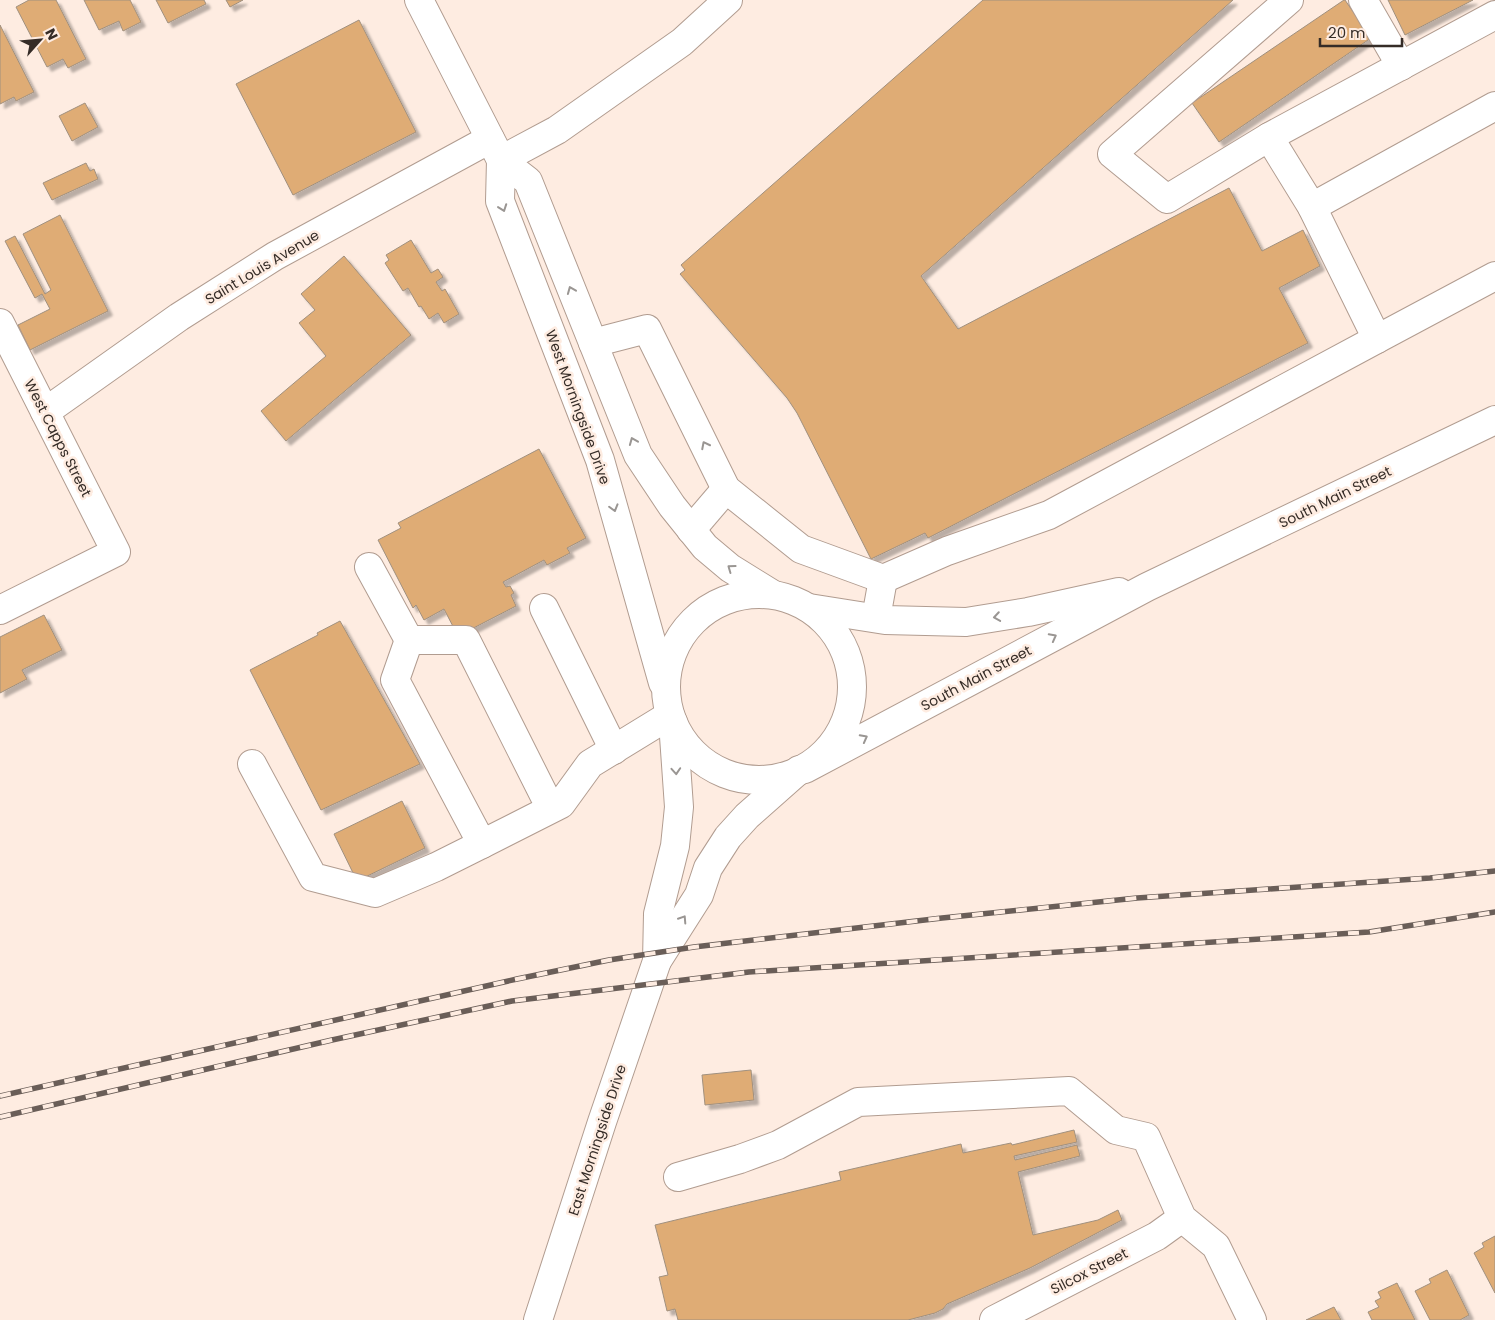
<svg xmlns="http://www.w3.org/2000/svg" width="1495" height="1320" viewBox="0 0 1495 1320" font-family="Poppins,sans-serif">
<defs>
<filter id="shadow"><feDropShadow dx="4.5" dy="4.5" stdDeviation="1" flood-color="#0004"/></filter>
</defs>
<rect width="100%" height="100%" fill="#feece1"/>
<g fill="#dfac74" stroke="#a0907f" filter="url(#shadow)">
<polygon points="29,0 56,0 86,59 68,68 63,59 47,67 16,7"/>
<polygon points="84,0 130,0 141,22 123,31 119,21 99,30"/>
<polygon points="156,0 204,0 206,4 168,23"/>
<polygon points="226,0 243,0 230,7"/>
<polygon points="983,0 1233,0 921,276 958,329 1229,188 1262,251 1303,230 1320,266 1279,288 1308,343 928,538 925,533 871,559 797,413 787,398 680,274 685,270 681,265"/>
<polygon points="1344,0 1345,0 1371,38 1219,142 1192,103"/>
<polygon points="1388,0 1473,0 1405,35"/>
<polygon points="359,20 416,132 293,195 236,84"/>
<polygon points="0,25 34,92 16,101 14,97 0,104"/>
<polygon points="85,103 98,127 72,141 59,116"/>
<polygon points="86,163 90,171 94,169 98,179 52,200 43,183"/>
<polygon points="60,215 108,311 30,350 18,325 50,309 42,294 35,298 5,241 15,236 45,294 51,290 23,234"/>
<polygon points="411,240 431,273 438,269 443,277 436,282 442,291 445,289 459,314 444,323 438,313 429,319 421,306 419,307 408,288 403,291 385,263 389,260 386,255"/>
<polygon points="344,256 411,335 286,441 261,411 326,356 299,323 315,310 301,294"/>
<polygon points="539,449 586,538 567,548 570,553 547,565 544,560 503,582 506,587 510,586 514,593 511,595 516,606 458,636 444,609 424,620 416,605 413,608 378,540 401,528 398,523"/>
<polygon points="44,615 62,650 22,670 27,679 0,693 0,637"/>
<polygon points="340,621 420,764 321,810 250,670 318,635 317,633"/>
<polygon points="402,801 425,848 357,881 334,834"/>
<polygon points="751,1070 754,1100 705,1105 702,1075"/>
<polygon points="1074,1130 1077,1142 1014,1156 1015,1160 1077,1145 1080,1156 1018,1172 1033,1235 1098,1220 1118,1210 1122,1220 1030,1268 947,1304 943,1309 935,1313 908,1320 678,1320 675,1309 667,1311 659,1277 668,1275 655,1225 841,1180 839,1172 961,1144 963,1153 1011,1143 1012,1145"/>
<polygon points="1495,1236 1495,1293 1474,1253 1484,1247 1482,1243"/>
<polygon points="1447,1270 1469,1315 1460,1320 1430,1320 1415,1291 1431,1283 1429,1279"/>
<polygon points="1397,1283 1415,1320 1372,1320 1368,1312 1379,1307 1375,1301 1381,1298 1378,1292"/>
<polygon points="1334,1307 1341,1320 1306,1320"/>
</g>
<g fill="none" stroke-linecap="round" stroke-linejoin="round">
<g stroke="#b19c90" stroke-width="30">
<g id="minor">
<polyline points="419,0 501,160 528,181 638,455 672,506 705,547 730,568 772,594"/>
<polyline points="1289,0 1112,154 1167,199 1269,137 1312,207 1377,339 1495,276"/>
<polyline points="1363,0 1401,66"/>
<polyline points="1269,137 1495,15"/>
<polyline points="501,160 500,201 600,460 663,683"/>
<polyline points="501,160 557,130 682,42 728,0"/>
<polyline points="1312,207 1495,106"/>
<polyline points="0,323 116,552 0,610"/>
<polyline points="593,343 647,329 726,489 801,549 883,579 876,618"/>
<polyline points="45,412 179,317 275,256 490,139"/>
<polyline points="691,530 726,489"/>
<polyline points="369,567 409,640"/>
<polyline points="883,579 947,551 1049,515 1377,339"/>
<circle cx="759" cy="687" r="93"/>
<polyline points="544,608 614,750"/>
<polyline points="809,608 885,620 966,622 1028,612 1119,592"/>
<polyline points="252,764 313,877 375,893 436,867 482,844"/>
<polyline points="805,769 1147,587 1495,420"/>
<polyline points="551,809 466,640 409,640 395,680 482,844 561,804 590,764 670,715"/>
<polyline points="657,961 658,914 675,846 679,807 673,722"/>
<polyline points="678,1177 740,1159 778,1145 858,1102 1069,1091 1116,1130 1146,1137 1182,1218 1216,1246 1252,1320"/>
<polyline points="538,1320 602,1122 657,961 699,895 708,868 728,837 747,816 799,770"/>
<polyline points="994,1320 1157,1236 1182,1218"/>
</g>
</g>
<use href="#minor" stroke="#fff" stroke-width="28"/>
<g stroke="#6a5e58" stroke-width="5.5">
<g id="rail">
<polyline points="0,1096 517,979 609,960 694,947 942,918 1137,898 1430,878 1495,871"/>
<polyline points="0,1117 332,1040 512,1001 749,972 1369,932 1495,912"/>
</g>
</g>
<use href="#rail" stroke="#feece1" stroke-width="4" stroke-dasharray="11" stroke-linecap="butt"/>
</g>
<defs><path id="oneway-chevron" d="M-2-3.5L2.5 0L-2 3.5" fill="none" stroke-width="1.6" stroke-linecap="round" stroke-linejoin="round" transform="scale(1.25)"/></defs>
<g stroke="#9a9693">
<use href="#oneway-chevron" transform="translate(503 208) rotate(70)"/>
<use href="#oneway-chevron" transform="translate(571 290) rotate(-112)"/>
<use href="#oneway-chevron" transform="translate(633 441) rotate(-112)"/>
<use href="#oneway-chevron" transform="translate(705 445) rotate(-117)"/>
<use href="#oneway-chevron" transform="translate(614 508) rotate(74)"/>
<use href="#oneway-chevron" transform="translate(731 568) rotate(-144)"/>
<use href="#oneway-chevron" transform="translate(997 617) rotate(171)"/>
<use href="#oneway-chevron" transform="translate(1053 637) rotate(-28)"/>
<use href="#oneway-chevron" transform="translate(864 738) rotate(-28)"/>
<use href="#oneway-chevron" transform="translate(676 771) rotate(86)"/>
<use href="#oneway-chevron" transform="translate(683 919) rotate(-57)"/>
</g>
<g text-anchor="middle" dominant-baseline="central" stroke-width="5" stroke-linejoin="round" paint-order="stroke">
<g font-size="14" fill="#352c27" stroke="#feece1">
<text transform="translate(262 267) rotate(-31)">Saint Louis Avenue</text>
<text transform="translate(578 407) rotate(70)">West Morningside Drive</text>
<text transform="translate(58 438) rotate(63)">West Capps Street</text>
<text transform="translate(1335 497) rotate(-26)">South Main Street</text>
<text transform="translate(976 678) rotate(-28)">South Main Street</text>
<text transform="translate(597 1140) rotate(-72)">East Morningside Drive</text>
<text transform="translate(1089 1271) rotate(-27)">Silcox Street</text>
</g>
</g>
<g transform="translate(40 40) rotate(63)" stroke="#feece1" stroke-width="4" paint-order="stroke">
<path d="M0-4L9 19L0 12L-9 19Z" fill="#352c27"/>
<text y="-8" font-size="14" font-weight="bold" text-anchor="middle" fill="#352c27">N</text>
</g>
<path d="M1320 38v8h82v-8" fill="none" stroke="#352c27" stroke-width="2.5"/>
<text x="1328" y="38" font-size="15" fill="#352c27" stroke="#feece1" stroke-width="4" paint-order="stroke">20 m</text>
</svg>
